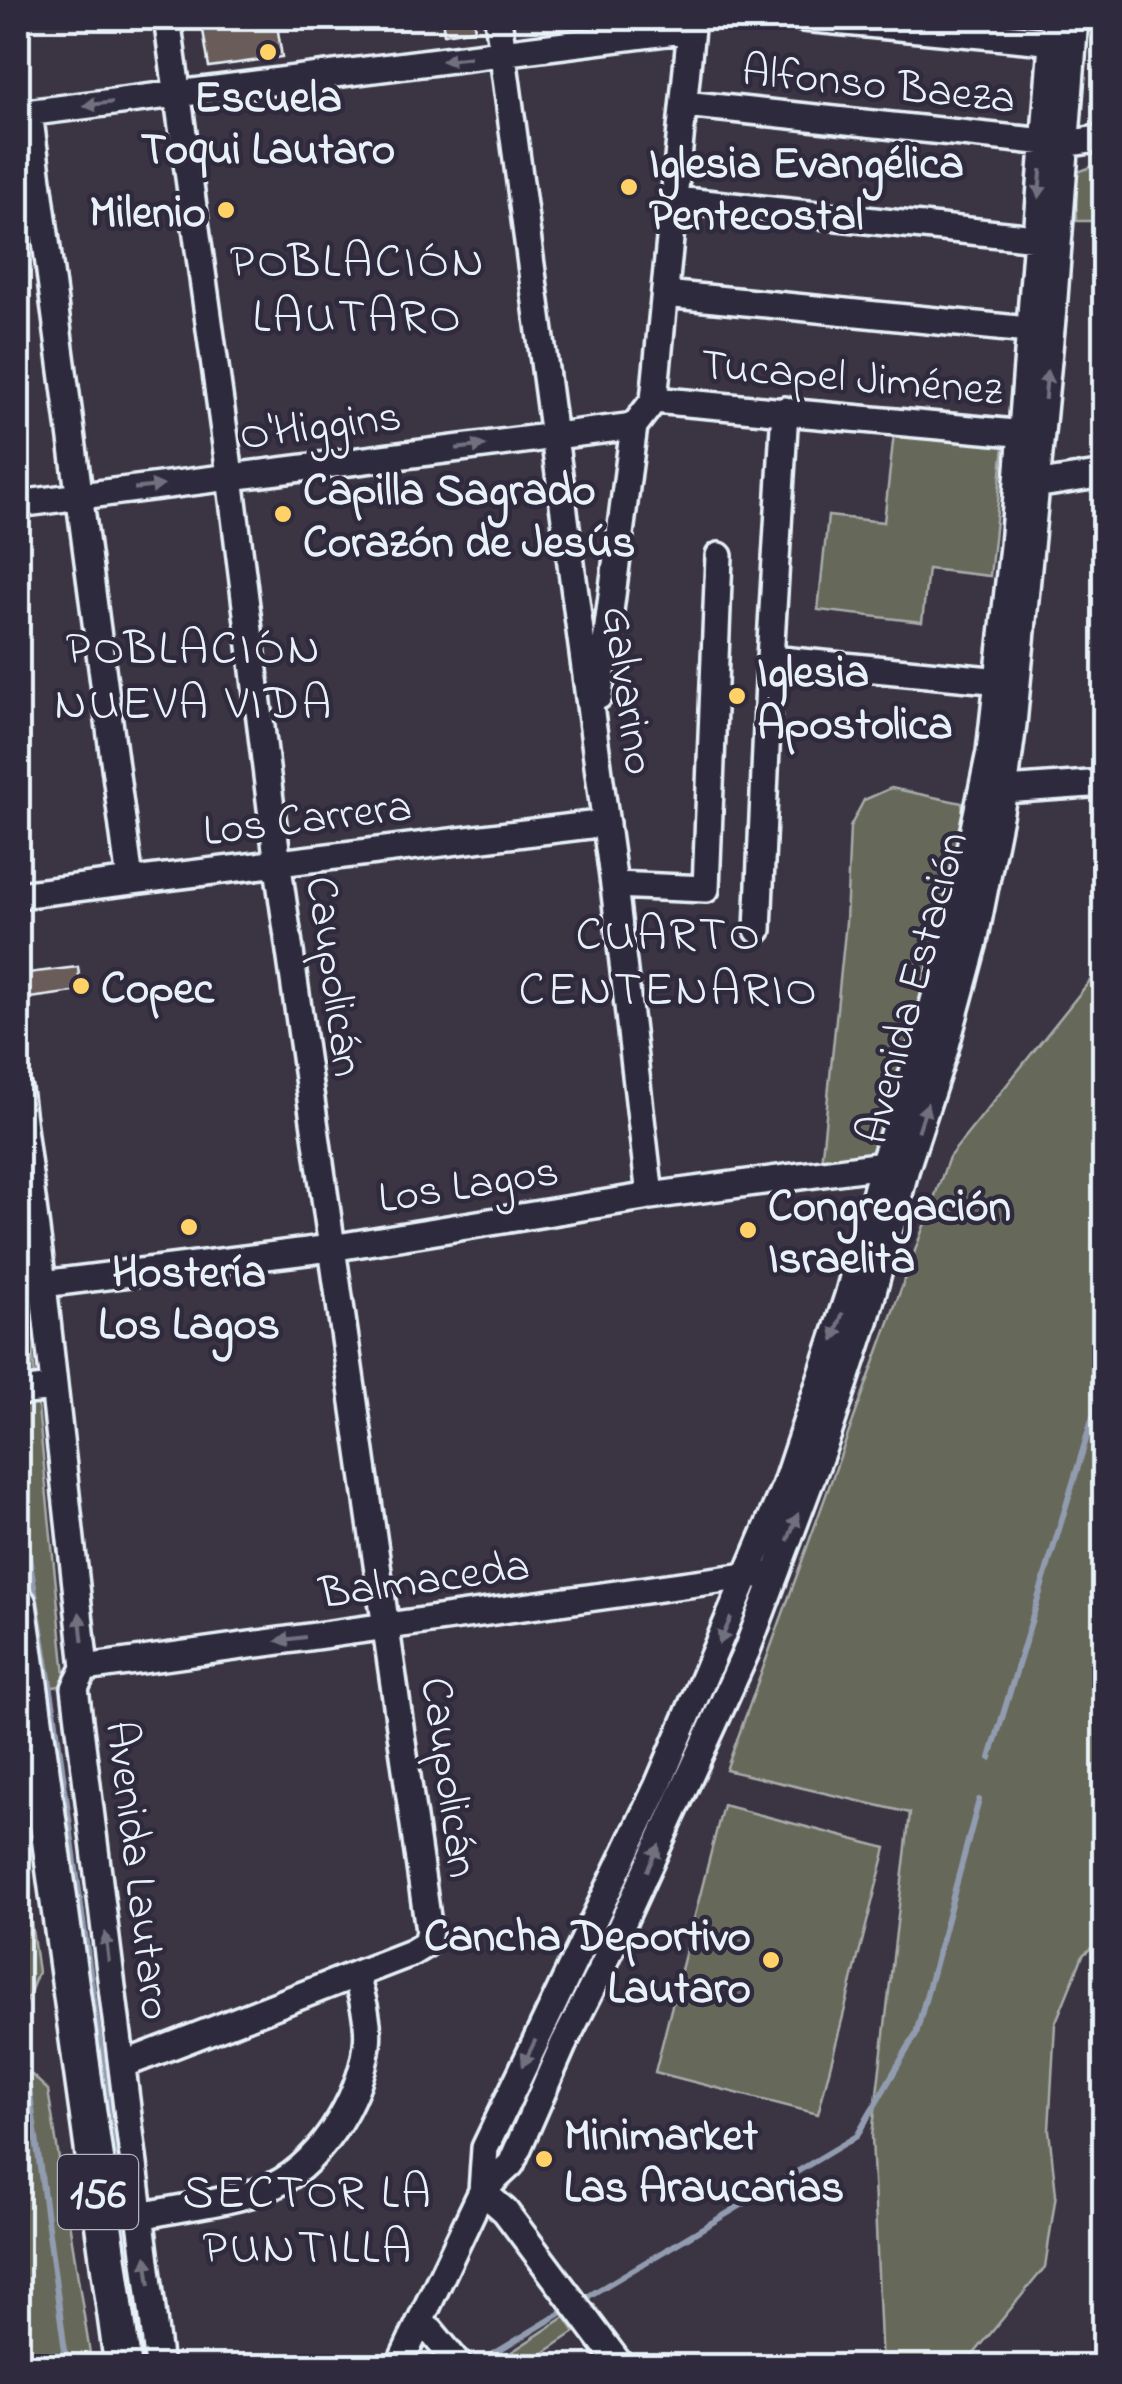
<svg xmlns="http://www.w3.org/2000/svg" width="1122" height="2384" font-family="'Indie Flower',sans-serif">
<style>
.green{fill:#66685a;stroke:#a7aca9;stroke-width:2.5}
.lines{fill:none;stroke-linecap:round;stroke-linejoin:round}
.stream{stroke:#929cb0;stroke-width:6}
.building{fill:#6b5c59;stroke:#e8f1f8;stroke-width:2.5}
.minor-casing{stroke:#e8f1f8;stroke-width:32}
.highway-casing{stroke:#e8f1f8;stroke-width:42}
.minor{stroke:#2f2a3d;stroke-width:25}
.highway{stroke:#2f2a3d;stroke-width:35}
.oneway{fill:#70707e}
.poi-dot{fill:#ffd166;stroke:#2f2a3d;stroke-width:4}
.labels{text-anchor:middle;stroke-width:9;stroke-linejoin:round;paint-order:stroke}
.shield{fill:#2f2a3d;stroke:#b0b5c0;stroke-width:2.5}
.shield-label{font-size:42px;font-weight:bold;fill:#e8f1f8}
.street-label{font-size:45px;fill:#e8f1f8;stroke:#2f2a3d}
.poi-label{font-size:45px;font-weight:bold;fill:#e8f1f8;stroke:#2f2a3d;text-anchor:start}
.neighbourhood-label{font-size:48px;letter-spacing:2.5px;fill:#e8f1f8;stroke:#2f2a3d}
</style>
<rect width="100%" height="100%" fill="#3b3443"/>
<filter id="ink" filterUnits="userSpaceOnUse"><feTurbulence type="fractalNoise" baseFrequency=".01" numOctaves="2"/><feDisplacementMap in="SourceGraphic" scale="20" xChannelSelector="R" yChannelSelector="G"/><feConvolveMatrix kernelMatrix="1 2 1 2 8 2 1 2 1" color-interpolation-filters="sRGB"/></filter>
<g filter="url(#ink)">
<path class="green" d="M1104,162V221H1077L1075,173Z
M894,433L1004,446L990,576L928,569L922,622L818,610L828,516L884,522Z
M891,788L962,803L965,826L933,980L876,1152L821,1164L846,922L850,827L864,800Z
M1104,967V1583L1091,1593L1104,1654V1937L1083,1955L1055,2024L1049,2130L1056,2194L1045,2267L964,2366H882L872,2136L910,1813L726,1770L949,1157L1097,972Z
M18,1209L66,1685L35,1690L18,1569Z
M723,1805L886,1848L818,2114L655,2072Z
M18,1829L38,1972L24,2008L18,2011Z
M18,2075H32L48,2090L92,2366H18Z
M565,2317L575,2332L524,2366H490Z"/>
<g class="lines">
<path class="stream" d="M18,1489L54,1709L144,2366
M990,1758L1104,1380
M28,2079L67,2366
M582,2300L857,2136L916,2034L979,1800
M474,2366L571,2307"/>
</g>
<path class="building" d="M201,18H276L282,57L209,67Z
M442,18H473L475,29L444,34Z
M78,967L81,991L30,998L27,973Z"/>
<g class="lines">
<g class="minor-casing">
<path id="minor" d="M498,18L614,885L650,1196
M803,18L1067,43
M684,104L1065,144L1104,138
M29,112L130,881
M18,114L691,29
M676,200L1036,238
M665,294L1028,330
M654,400L1038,435
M1022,487L1104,474
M18,504L634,426
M770,659L1012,682
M599,696L634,426L654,400L692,18
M990,791L1104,783
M614,885L706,889L719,556
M18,895L606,823
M758,930L770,659L785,410
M18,1089L43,1284L85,1668L75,1688L159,2366
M43,1284L331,1248L650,1196L883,1165L895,1167
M18,1392L54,1388
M85,1668L761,1574
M122,2065L411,1953L426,1944L429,1931L280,881L228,460L167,18
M482,2191L511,2164L563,2045L602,1968L715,1721L747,1650L828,1434L866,1318L906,1168L945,1049L974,942L1004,791L1013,724L1054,298L1075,18
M482,2191L505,2211L621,2366
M141,2216C181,2207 225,2203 263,2190C316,2172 361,2099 367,2045C370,2022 362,1997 356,1976
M420,2323L431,2331L460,2366
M399,2366L482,2191L485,2148L658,1785L785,1486L848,1296L883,1165L923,1042L952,934L990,752L1013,546L1054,18"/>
</g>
<g class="highway-casing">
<path id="highway" d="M18,1604L123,2366"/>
</g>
<use href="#minor" class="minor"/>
<use href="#highway" class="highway"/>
</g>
<defs><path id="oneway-solid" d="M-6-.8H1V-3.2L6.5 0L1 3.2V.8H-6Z" transform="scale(2.5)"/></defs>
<g class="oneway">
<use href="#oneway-solid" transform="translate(456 59) rotate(173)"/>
<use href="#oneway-solid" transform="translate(98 104) rotate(173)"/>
<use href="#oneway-solid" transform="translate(1040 184) rotate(95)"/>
<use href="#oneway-solid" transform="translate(1046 385) rotate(-85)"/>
<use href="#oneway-solid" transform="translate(471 447) rotate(-7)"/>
<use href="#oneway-solid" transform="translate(149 487) rotate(-7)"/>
<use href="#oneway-solid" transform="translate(923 1117) rotate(-72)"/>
<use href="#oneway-solid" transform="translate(838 1327) rotate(108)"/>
<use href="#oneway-solid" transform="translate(793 1527) rotate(-69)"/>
<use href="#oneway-solid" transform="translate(81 1627) rotate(-96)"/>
<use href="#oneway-solid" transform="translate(725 1631) rotate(114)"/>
<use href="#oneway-solid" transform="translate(291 1639) rotate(172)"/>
<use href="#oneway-solid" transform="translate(653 1858) rotate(-65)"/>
<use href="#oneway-solid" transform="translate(107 1947) rotate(-97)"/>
<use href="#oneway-solid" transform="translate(529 2053) rotate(116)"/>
<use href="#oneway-solid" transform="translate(148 2270) rotate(-97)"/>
</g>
</g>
<g class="poi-dot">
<circle cx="268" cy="52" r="10"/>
<circle cx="629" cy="187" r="10"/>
<circle cx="226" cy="210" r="10"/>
<circle cx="283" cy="514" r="10"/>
<circle cx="737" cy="696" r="10"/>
<circle cx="81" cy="986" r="10"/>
<circle cx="189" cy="1227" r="10"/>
<circle cx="748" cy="1230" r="10"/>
<circle cx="771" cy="1960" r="10"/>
<circle cx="544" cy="2159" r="10"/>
</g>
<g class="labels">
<rect class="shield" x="58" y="2155" width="80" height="74" rx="8"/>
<g class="shield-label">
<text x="98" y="2207">156</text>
</g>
<g class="street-label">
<text transform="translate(879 82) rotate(6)" y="16">Alfonso Baeza</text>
<text transform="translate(852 375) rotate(5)" y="16">Tucapel Jiménez</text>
<text transform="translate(320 423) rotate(-7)" y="16">O'Higgins</text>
<text transform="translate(631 690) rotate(82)" y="16">Galvarino</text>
<text transform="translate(307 816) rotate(-7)" y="16">Los Carrera</text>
<text transform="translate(337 976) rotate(82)" y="16">Caupolicán</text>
<text transform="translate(910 987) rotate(-75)" y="16">Avenida Estación</text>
<text transform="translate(468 1182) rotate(-9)" y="16">Los Lagos</text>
<text transform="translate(424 1577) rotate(-8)" y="16">Balmaceda</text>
<text transform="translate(452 1777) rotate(82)" y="16">Caupolicán</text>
<text transform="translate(141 1870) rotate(83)" y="16">Avenida Lautaro</text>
</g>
<g class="poi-label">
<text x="268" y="111" text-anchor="middle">Escuela<tspan x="268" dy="52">Toqui Lautaro</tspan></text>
<text x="649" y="177">Iglesia Evangélica<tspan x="649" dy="52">Pentecostal</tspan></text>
<text x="206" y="226" text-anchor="end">Milenio</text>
<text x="303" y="504">Capilla Sagrado<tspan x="303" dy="52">Corazón de Jesús</tspan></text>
<text x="757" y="686">Iglesia<tspan x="757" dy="52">Apostolica</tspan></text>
<text x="101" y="1002">Copec</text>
<text x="768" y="1220">Congregación<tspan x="768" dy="52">Israelita</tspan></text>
<text x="189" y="1286" text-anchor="middle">Hostería<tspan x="189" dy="52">Los Lagos</tspan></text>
<text x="751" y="1950" text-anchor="end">Cancha Deportivo<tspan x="751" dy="52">Lautaro</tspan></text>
<text x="564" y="2149">Minimarket<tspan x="564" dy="52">Las Araucarias</tspan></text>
</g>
<g class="neighbourhood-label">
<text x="358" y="276">POBLACIÓN<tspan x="358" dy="55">LAUTARO</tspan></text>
<text x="194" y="663">POBLACIÓN<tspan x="194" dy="55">NUEVA VIDA</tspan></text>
<text x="669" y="949">CUARTO<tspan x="669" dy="55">CENTENARIO</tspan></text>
<text x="308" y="2207">SECTOR LA<tspan x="308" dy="55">PUNTILLA</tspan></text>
</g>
</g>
<rect width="1122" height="2384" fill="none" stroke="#2f2a3d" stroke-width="60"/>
<rect x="30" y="30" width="1062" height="2324" fill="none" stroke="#e8f1f8" stroke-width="4" filter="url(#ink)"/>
</svg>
